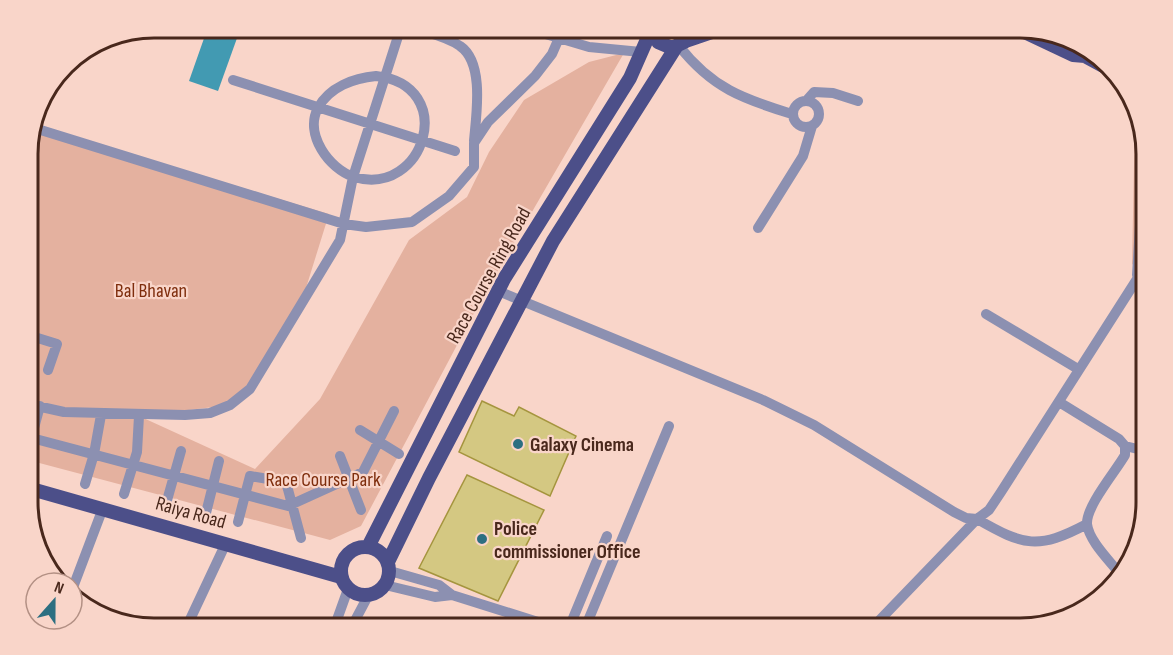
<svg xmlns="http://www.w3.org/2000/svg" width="1173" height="655" font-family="'Sofia Sans Condensed',sans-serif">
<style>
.green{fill:#e4b19f}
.water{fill:#429ab2}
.building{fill:#d4c882;stroke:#a5953e;stroke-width:1.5}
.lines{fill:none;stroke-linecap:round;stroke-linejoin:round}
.minor{stroke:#8c90b1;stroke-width:10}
.major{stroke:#4c4f89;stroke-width:14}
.poi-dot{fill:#2d6f81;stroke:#f9d5c9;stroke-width:2}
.labels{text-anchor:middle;stroke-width:4.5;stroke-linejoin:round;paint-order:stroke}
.street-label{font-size:20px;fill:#49281c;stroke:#f9d5c9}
.park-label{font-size:20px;fill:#7e2d0c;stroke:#f9d5c9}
.poi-label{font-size:20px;font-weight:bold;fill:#49281c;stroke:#f9d5c9;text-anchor:start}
.rim{fill:none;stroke:#49281c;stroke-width:3}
</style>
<rect width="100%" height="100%" fill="#f9d5c9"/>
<path class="green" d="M624,53L482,298L361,526L330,540L28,460V137L32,125L329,214L301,304L264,366L230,405L139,416L255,469L320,399L409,240L467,197L489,152L524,100L589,62Z
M1135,114L1146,145V242L1132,265Z"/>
<path class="water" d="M208,27H241L218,91L189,81Z"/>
<path class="building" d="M482,401L514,416L519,407L576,436L550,496L459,452Z
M467,475L544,510L498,601L419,568Z"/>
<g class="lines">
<path class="minor" d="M411,27C427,33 446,36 460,46C485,63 476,116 474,141
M522,27L589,47L641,52
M679,46C712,88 743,99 792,114
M376,76C459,85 425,198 354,177C329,169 304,134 318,108C329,87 354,78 376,76Z
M233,80L455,151
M793 114a13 13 0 1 1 26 0a13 13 0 1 1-26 0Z
M806,101L814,92L833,93L858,101
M31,127L344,224L366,227L412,222L449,196L474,167V143L488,122L535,76L552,54L559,38
M758,228L803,156L812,126
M1137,275L1145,143
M498,291L763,400L814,425L954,512L966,518L977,519L989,510L1001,492L1146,265
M986,314L1078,369
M28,335L57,344L48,370
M1059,402L1119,439L1125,446L1146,451
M28,404L64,412L185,415L210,413L230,405L250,389L340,240L353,177L401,27
M360,430L399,454
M28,437L288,506L363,472L394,411
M28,450L40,406
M340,456L361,510
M85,484L94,454L101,415
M124,494L137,452L139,416
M166,504L181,451
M206,513L219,461
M238,522L250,476L286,482L301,538
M390,571L439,585L452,595L557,628
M1120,574C1110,561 1089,541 1087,524C1086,506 1116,471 1125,455V446
M385,585L435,597L452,595
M72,590L103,508
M186,628L226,543
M334,628L348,589
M351,628L368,596
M569,628L607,536
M585,628L669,426
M872,628L977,519C1024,546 1038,550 1087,524"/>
<path class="major" d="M652,27L658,42L672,48L686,41L691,27
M1014,27L1073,55L1085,56L1109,69
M1063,39L1077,46L1085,56
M686,41L727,27
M28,488L341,577
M341 571a24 24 0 1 1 48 0a24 24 0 1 1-48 0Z
M368,547L504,279L630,78L652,28
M388,562L429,478L553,241L676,47"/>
</g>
<g class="poi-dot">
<circle cx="518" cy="444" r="6"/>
<circle cx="482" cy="539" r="6"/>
</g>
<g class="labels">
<g class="street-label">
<text transform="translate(488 275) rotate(-61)" y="7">Race Course Ring Road</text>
<text transform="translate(191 512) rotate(16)" y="7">Raiya Road</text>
</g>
<g class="park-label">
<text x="151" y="297">Bal Bhavan</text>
<text x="323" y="486">Race Course Park</text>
</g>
<g class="poi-label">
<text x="530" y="451">Galaxy Cinema</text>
<text x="494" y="535">Police<tspan x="494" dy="23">commissioner Office</tspan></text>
</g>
</g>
<path d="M0 0H1173V655H0ZM154 38H1020A116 116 0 0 1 1136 154V502A116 116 0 0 1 1020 618H154A116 116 0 0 1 38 502V154A116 116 0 0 1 154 38Z" fill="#f9d5c9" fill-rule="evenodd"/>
<path class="rim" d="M154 38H1020A116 116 0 0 1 1136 154V502A116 116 0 0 1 1020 618H154A116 116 0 0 1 38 502V154A116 116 0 0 1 154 38Z"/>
<g transform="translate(54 601) rotate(21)"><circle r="28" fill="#f9d5c9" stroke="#b39084" stroke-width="1.5"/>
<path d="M0-4.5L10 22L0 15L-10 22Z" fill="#2d6f81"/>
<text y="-9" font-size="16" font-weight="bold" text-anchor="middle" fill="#49281c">N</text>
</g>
</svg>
